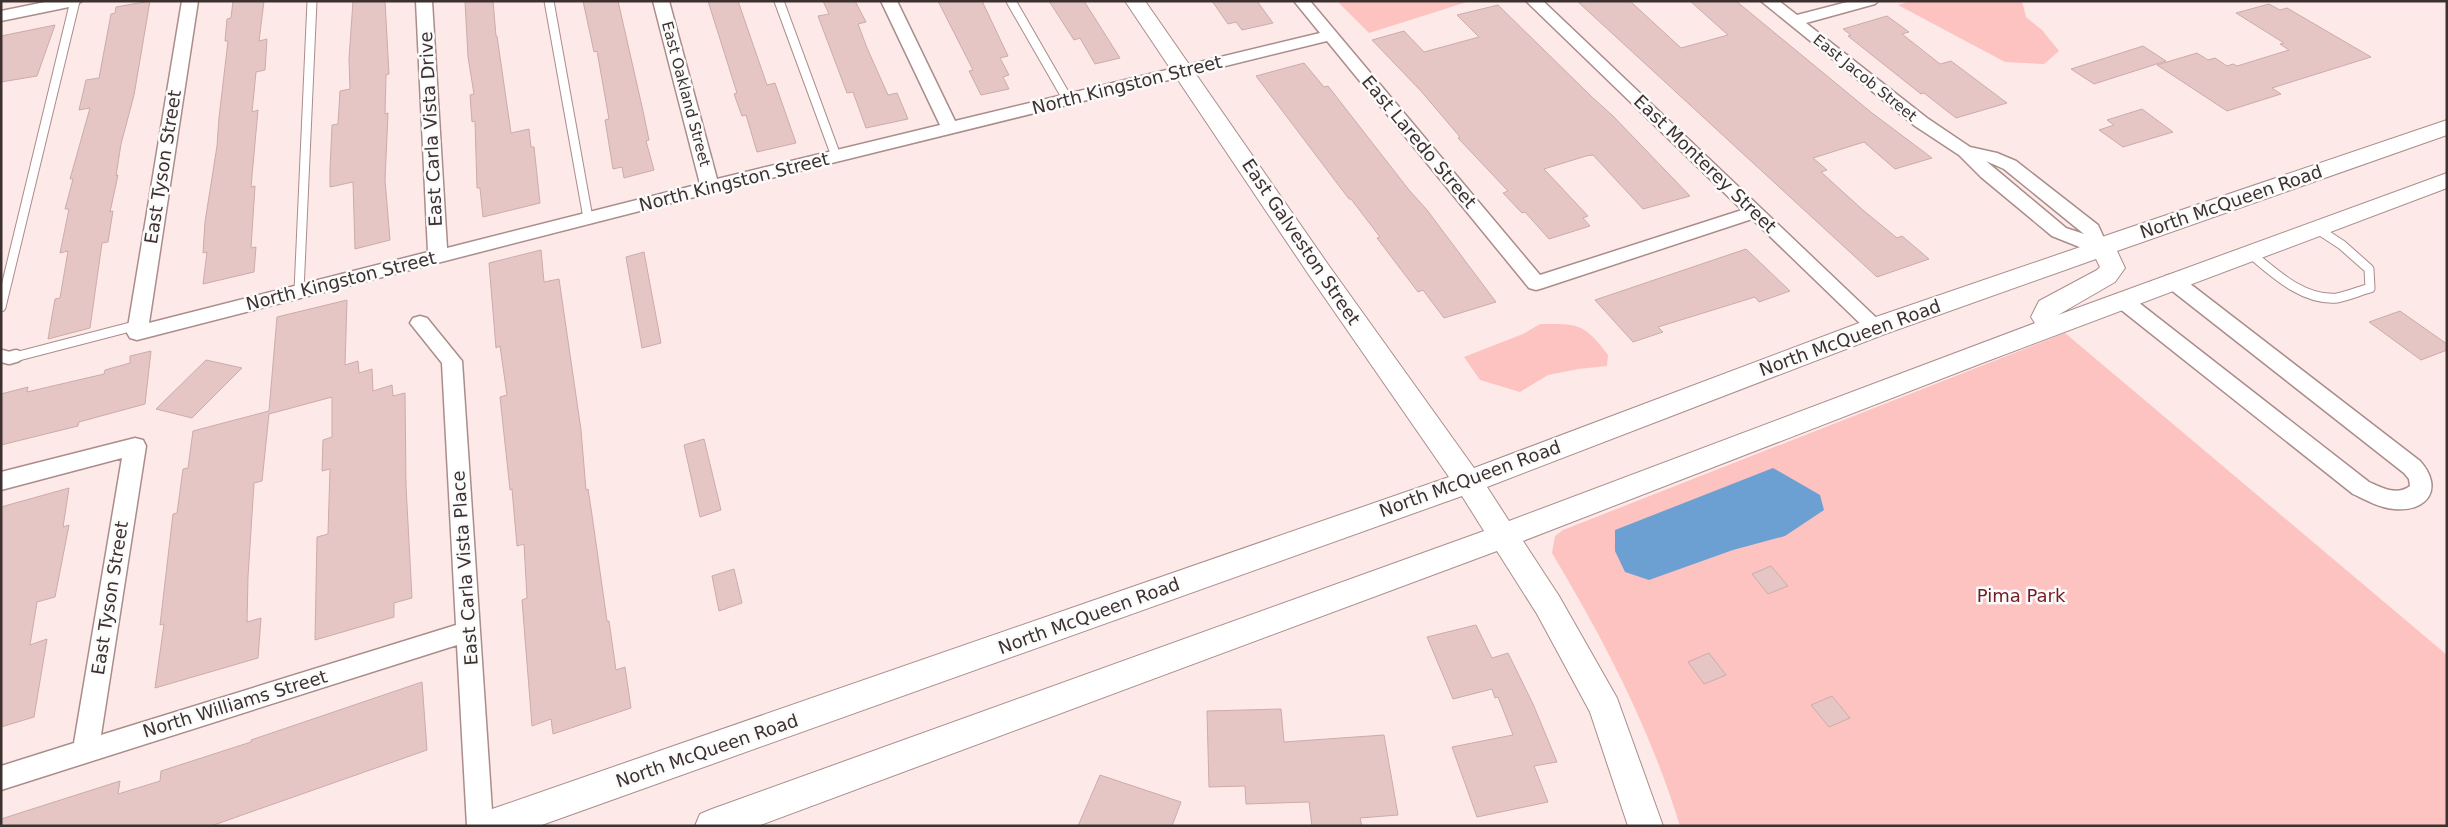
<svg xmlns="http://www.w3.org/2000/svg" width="2448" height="827" font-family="'DejaVu Sans',sans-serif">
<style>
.green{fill:#fcc3c0}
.water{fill:#6ca0d3}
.building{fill:#e6c6c5;stroke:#cbacaa}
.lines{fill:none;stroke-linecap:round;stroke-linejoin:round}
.lane-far1-casing{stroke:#aa8d8b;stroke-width:11}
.lane-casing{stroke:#aa8d8b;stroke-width:15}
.street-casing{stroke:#aa8d8b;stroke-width:3}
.secondary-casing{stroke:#aa8d8b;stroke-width:2}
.lane-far1{stroke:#fff;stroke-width:9}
.lane{stroke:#fff;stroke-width:12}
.street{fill:#fff;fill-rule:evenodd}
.secondary{fill:#fff;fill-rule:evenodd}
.labels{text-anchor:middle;stroke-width:5;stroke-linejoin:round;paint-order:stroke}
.far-street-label{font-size:15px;fill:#3d3130;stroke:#fbfbfb}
.street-label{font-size:18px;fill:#3d3130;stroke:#fbfbfb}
.park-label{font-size:18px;fill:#751b22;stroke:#fbfbfb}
</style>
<rect width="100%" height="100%" fill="#fde9e8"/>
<path class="green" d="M1337,1H1470L1369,33Z
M1911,1H2022L2026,17L2042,30L2059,51L2044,64L2005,62L1898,5Z
M1540,324C1579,324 1584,323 1608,355L1607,366L1578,369L1548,375L1520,392L1480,380L1464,357L1523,334Z
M2065,333L2447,655V826H1680C1650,728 1604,640 1552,553L1555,536L1563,530Z"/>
<path class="water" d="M1773,468L1820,495L1824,510L1785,536L1733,550L1649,580L1625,572L1615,551V530Z"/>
<path class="building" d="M150,1L134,95L121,144L116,176L118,175L110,212L113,211L108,242L102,243L90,328L48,339L55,299L60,298L68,251L60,253L69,209H65L73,179H70L90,108L79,110L86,80L99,78L111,14L115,13L116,7Z
M233,1H264L259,41L267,39L265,70L256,72L252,112L258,110L251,187L255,186L251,248L256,247L254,272L203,284L207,252L203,253L205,222L217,146L219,118L228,41H225L227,19L231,18Z
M353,1H385L389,74L386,75L385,114L388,113L385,180L390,240L355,249L353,182L330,187V170L332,125L338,124L340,91L350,89L349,59Z
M465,1H493L496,36H497L511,133L529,129L531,147H534L540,203L483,217L480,188H477L475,121L472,122L470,95L474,94L468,57Z
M583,1H618L643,111L649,140L646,141L654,170L624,178L622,167L613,169L605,120L609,119L597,51L594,52Z
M708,1H738L767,85L775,83L796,143L757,152L746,115L742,116L734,94L737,93Z
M823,1H855L866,22L858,24L867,48L888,95L897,93L908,119L866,128L853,92L847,93L818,16L829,14Z
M938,1H982L1008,56L1000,58L1009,75L1003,77L1009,89L981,95L969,71L973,70Z
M1049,1H1084L1120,58L1095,64L1080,38L1074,40Z
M1212,1H1257L1273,23L1242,30L1236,22L1228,24Z
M1577,1H1630L1681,48L1728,35L1690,1H1736L1872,113L1932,158L1895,169L1864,142L1813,158L1827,170L1821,172L1864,211L1897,238L1902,236L1929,259L1877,277Z
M2269,4L2280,10L2287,8L2371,57L2272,88L2281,94L2227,111L2157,65L2197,53L2208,60L2215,58L2227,66L2233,64L2237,66L2289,50L2280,44L2284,43L2236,13Z
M1498,5L1593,98L1613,116L1690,196L1643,209L1593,155L1586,156L1544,169L1588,216L1583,218L1590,226L1549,239L1525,212L1522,213L1503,193L1508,191L1458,138L1460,137L1420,90L1372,40L1404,31L1424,52L1479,37L1457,15Z
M1887,16L1909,32L1902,34L1940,64L1951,61L2007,103L1956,118L1924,93L1921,94L1848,36L1851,35L1843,29Z
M55,25L37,76L1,82V36Z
M2143,46L2166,61L2094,84L2071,69Z
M1304,63L1324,87L1328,86L1409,190L1427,210L1496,302L1444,318L1423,290L1418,292L1377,238L1380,237L1351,199H1349L1256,76Z
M2142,109L2173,132L2123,147L2099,130L2114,125L2107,120Z
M1746,249L1790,291L1759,302L1755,297L1658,327L1663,332L1633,342L1595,300Z
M541,250L544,282L559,279L581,430L586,490L588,489L592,515L607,621H609L616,670L625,667L631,708L553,734L551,719L532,726L522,600L527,598L524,544L517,546L512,489L510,490L500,397L507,395L500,346L496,348L489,263Z
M644,252L661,343L642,348L626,257Z
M347,300L345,365L358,361L359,373L372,369L373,391L392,385L393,396L405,393L406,486L412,598L394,603V617L315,640L317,537L328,534L330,469L322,471L323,440L332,437V397L269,414L262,481L254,483L248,577L247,622L261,618L258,658L155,688L164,624L160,625L173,514L177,513L183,469L188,468L193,431L269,411L277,317Z
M2400,311L2447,344V350L2421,360L2369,322Z
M151,351L145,404L79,422L78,426L1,445V394L28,387L27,392L104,374L105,370L130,363V356Z
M206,360L242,368L192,418L156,409Z
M704,439L721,510L700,517L684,445Z
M69,488L63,527L69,525L55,597L37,602L30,645L47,639L34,717L1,727V507Z
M1771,566L1788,586L1768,594L1752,574Z
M734,569L742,603L719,611L712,576Z
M1476,625L1492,658L1508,653L1533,704L1557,762L1534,766L1548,802L1477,817L1452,747L1513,735L1498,697L1495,698L1492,689L1453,699L1427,637Z
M1709,653L1726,675L1704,684L1688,662Z
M422,682L427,750L211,826H1V819L120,781L118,794L160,781L161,771L251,742V740Z
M1832,696L1850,718L1829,727L1811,705Z
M1281,709L1284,742L1384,735L1398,815L1360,818L1362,826H1312L1309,802L1246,804L1245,786L1209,787L1207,711Z
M1100,775L1181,802L1172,826H1078Z"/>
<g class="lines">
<g class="lane-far1-casing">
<path id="lane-far1" d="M549,1L588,218
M779,1L836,156
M1011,1L1068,100
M2250,253C2274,273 2303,301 2337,298C2348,296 2359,291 2370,288L2369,269L2342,245L2316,228
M299,291L312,1
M1,307L75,1
M1,356L7,358
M11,358L138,325"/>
</g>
<g class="lane-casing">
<path id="lane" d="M2,356L9,358L16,356"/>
</g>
<g class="street-casing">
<path id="street" d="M50,1H82L74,6L1,21V11Z
M182,1H198L149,323L428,252L416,1H432L447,248L700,184L653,1H669L717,179L940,125L881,1H897L955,121L1320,33L1294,1H1310L1540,275L1742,210L1526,1H1543L1886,327L1883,332L1876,334L1869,332L1752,219L1543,288L1536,290L1529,288L1327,41L710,193L137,340L130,338L127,333Z
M1761,1H1779L1797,15L1851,1H1878L1875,4L1806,23L1927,118L1970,147L1997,153L2016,161L2098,225L2108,247L2106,252L2099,253L2092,252L2052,236L1981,177L1959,155L1915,126ZM1986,161L2004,169L2084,234L2066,228Z
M2173,274L2180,276L2420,461C2444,488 2428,512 2394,509C2380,508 2366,500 2353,494L2115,305L2112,300L2115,295L2122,293L2129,295L2369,482C2382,488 2397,496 2410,486L2409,479L2404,473L2166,286L2163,281L2166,276Z
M420,316L427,318L462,361L493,826H467L457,645L1,790V766L74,743L122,458L1,490V472L135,438L143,440L146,446L101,735L456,625L442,363L410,323L413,318Z"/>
</g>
<g class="secondary-casing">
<path id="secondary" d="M1125,1H1145L1327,263L1474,468L1867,320L2089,244L2090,241L2447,120V135L2117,251L2125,268L2115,282L2058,315L2447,173V188L1977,365L1523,541L1559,596L1617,698L1663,826H1628L1590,712L1537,614L1497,551L758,826H695L700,814L712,809L1484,531L1462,496L539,826H475L480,814L492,809L1449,477L1309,275ZM2096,259L2100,267L2097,270L2039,301L2031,317L2035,323L1509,521L1487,487L1885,334Z"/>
</g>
<use href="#lane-far1" class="lane-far1"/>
<use href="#lane" class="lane"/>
<use href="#street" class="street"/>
<use href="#secondary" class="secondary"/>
</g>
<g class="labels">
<g class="far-street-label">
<text transform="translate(1865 78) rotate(39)" y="5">East Jacob Street</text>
<text transform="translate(686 94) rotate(75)" y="5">East Oakland Street</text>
</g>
<g class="street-label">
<text transform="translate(1127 85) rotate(-14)" y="6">North Kingston Street</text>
<text transform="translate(431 129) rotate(-93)" y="6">East Carla Vista Drive</text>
<text transform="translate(1419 142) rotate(50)" y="6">East Laredo Street</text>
<text transform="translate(1705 164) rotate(44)" y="6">East Monterey Street</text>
<text transform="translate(163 167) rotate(-81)" y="6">East Tyson Street</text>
<text transform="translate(734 182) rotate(-14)" y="6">North Kingston Street</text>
<text transform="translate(2231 202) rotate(-19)" y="6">North McQueen Road</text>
<text transform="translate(1301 242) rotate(56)" y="6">East Galveston Street</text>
<text transform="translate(341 281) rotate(-14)" y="6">North Kingston Street</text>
<text transform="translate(1850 338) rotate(-20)" y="6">North McQueen Road</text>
<text transform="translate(1470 479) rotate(-20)" y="6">North McQueen Road</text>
<text transform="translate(465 568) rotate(-94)" y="6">East Carla Vista Place</text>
<text transform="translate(110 598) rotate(-81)" y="6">East Tyson Street</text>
<text transform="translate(1089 616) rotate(-20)" y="6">North McQueen Road</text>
<text transform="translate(235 704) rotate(-17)" y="6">North Williams Street</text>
<text transform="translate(707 751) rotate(-19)" y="6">North McQueen Road</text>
</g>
<g class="park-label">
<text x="2021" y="602">Pima Park</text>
</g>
</g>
<rect width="2448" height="827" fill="none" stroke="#3d3130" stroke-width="5"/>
</svg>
